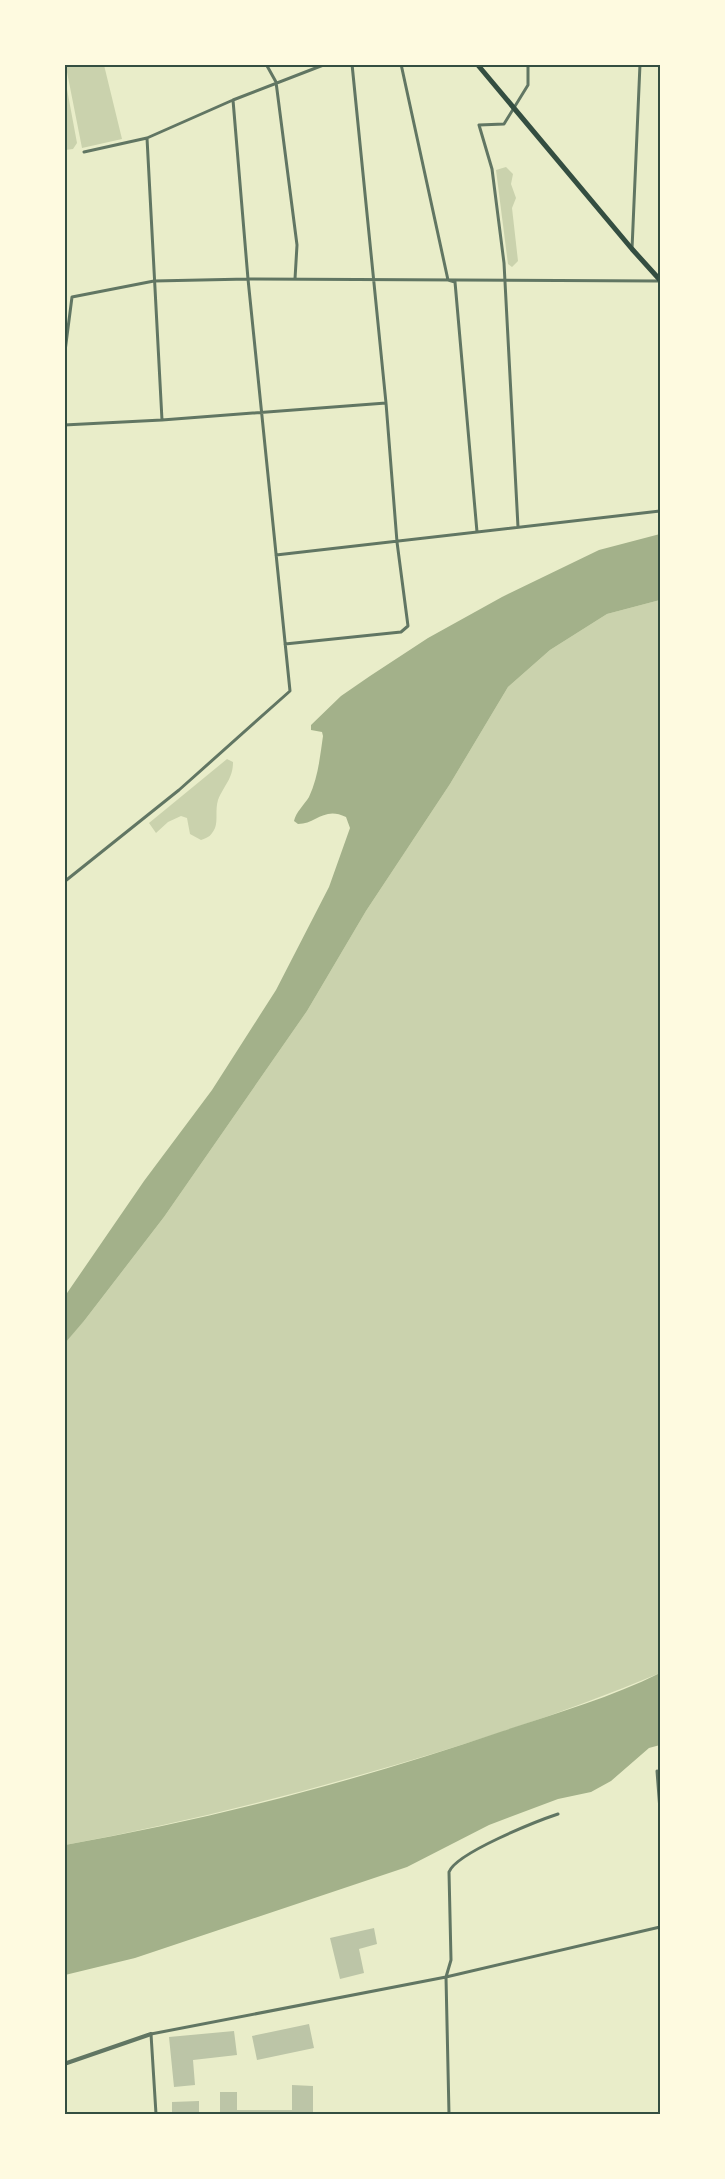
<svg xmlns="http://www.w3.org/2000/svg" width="725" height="2179" font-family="'Fira Sans',sans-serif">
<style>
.green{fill:#cad2ad}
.water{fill:#a3b18a}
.building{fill:#bcc5a7}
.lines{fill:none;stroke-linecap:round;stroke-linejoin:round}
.minor{stroke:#617663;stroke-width:3}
.tertiary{stroke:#617663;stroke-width:4}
.primary{stroke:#344e41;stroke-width:5}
.neatline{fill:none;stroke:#344e41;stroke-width:2}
</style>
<rect width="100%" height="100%" fill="#e9edc9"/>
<path class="green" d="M73,65H104L122,139L82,148L66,67Z
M64,73L77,143L73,149L65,150Z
M506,167L513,174L511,184L516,198L512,208L518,261L512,267L508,264L496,170Z
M660,600V1673C563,1714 462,1746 360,1775C262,1803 164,1827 65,1845L64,1343L84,1321L164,1217L307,1011L366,911L450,784L508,687L550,650L607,614Z
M227,759L233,762C233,779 224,785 218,800C215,810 218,820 215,828C211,836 209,837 201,840L190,834L187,818L181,816L168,822L156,833L149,823Z"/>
<path class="water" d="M660,534V600L607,614L550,650L508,687L450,784L366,911L307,1011L164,1217L84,1321L65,1343V1296L144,1181L212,1090L276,990L329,887L350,828L346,817C324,806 316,824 298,824L294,821C296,812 304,805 309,797C318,778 320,757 323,736L322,732L311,730V725L341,696L370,676L428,638L502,597L599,550Z
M660,1673V1745L649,1748L611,1781L591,1792L558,1799L489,1825L407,1867L135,1958L65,1975V1845C213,1819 360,1780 503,1731C556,1713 610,1698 660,1673Z"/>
<path class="building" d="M374,1928L377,1944L359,1949L364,1973L340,1979L330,1938Z
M309,2024L314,2048L257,2060L252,2036Z
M234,2031L237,2055L193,2060L195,2085L174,2087L169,2037Z
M292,2085L313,2086V2114H220V2092H237V2110H292Z
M199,2101V2114H172V2102Z"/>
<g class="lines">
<path class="minor" d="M266,64L276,82L297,245L295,279
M401,64L448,280L455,282L477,532
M147,138L162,420
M84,152L147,138L233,100L326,64
M632,249L640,64
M64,359L72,297L154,281L248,279L659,281
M64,425L162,420L386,403
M518,527L504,263L492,169L479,125L504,124L528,85V64
M276,555L660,511
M285,644L401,632L408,626L397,542L386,403L352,64
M64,882L179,790L290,691L248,279L233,100
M657,1771L660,1810
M156,2114L151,2034L446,1977L660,1927
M449,2114L446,1977L451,1960L449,1872C456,1853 537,1821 558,1814"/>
<path class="tertiary" d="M64,2064L151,2034"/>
<path class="primary" d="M477,64L632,249L660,280"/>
</g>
<rect width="725" height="2179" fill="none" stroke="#fefae0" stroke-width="132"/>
<rect x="66" y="66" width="593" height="2047" class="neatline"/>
</svg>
